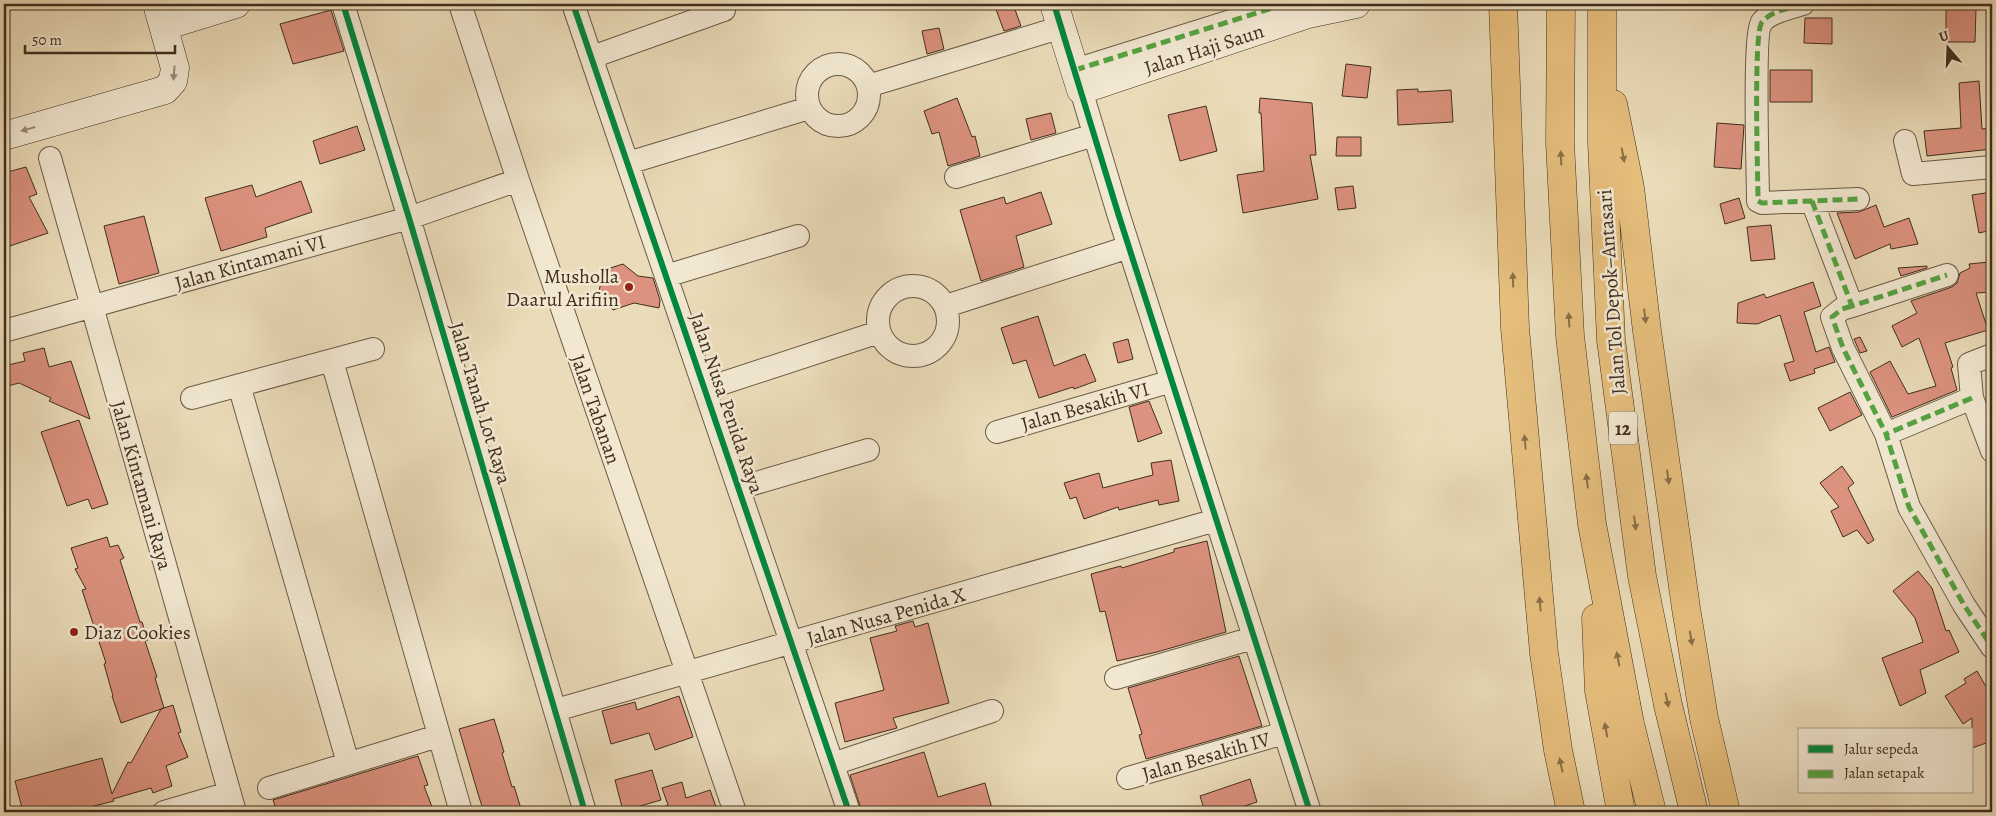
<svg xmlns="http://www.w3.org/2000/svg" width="1996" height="816" font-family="Alegreya,serif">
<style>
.building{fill:#dc927e;stroke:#402e1f}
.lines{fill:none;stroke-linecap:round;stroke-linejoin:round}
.street-casing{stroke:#6b5a46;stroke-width:24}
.secondary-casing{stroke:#402e1f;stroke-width:29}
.highway-casing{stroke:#402e1f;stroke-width:29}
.street{stroke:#f2e8d2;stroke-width:22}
.secondary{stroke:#f2e8d2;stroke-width:28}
.highway{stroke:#e6be7c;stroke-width:28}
.quiet{stroke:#54a441;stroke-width:5;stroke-dasharray:10 5;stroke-linecap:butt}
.cycleway-casing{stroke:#f2e8d2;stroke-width:9}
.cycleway{stroke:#00873e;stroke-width:6}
.oneway{fill:#998b78}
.oneway2{fill:#8b6f49}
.poi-dot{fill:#8f2418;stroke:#f2e8d2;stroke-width:2}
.labels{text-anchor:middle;stroke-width:5;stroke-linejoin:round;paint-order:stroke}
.shield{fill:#f2e8d2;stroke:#756655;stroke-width:1}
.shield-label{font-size:19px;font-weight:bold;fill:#402e1f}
.street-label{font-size:20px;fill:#402e1f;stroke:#f2e8d2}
.poi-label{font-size:20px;fill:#402e1f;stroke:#f2e8d2;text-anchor:end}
</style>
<rect width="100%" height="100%" fill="#ebdcb9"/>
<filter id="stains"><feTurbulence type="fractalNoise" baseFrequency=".004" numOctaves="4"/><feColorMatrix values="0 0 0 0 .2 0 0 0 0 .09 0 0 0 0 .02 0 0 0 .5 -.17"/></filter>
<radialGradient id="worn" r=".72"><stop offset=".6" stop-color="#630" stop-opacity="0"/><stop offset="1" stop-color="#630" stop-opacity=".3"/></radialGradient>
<path class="building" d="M994,4H1013L1021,26L1004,31Z
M1946,8H1976L1975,42H1946Z
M331,10L344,51L293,64L280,24Z
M1805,18H1832V44L1804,43Z
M939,28L944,49L927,54L922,31Z
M1346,64L1371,67L1367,98L1342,96Z
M1770,70H1812V102H1770Z
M1979,81L1982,129L1992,128V149L1927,156L1924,131L1961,128L1959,83Z
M1418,89V92L1451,90L1453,122L1398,125L1397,90Z
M957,98L972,137L975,136L980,156L948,166L939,132L932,134L924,111Z
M1260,98L1312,103L1316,155H1310L1318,199L1243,213L1237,175L1264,171L1261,113H1259Z
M1206,106L1217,151L1180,161L1168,115Z
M1051,113L1056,133L1031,140L1026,119Z
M1717,123L1744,125L1741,169L1714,167Z
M357,126L365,150L320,164L313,141Z
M1337,137H1361V156H1336Z
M26,167L37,194L29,197L48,233L4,248V173Z
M301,181L312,212L265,228L267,237L221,251L205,198L252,185L256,197Z
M1353,186L1356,208L1338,210L1335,188Z
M1041,192L1052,224L1016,236L1024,267L981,281L960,210L1004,197L1006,204Z
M1992,192V230L1979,233L1972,195Z
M1739,198L1745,218L1725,224L1720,204Z
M1876,205L1884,227L1909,218L1918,244L1891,249L1890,244L1855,259L1837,213L1859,212Z
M144,216L159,273L119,284L104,226Z
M1771,225L1775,259L1751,261L1747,227Z
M1989,262L1991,292L1976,293L1988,330L1945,343L1953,367L1951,368L1957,390L1892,417L1870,372L1890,361L1908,394L1936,386L1919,338L1902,347L1892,326L1917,313L1911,301L1952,287L1957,283L1960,273L1970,268L1969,264Z
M623,264L638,276L653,278L660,300L659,308L634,303L613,310L598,295L604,270Z
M1927,266V268L1901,276L1898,268Z
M1813,282L1821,306L1804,312L1816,352L1829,347L1835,362L1814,369L1815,373L1790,381L1784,364L1794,361L1780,315L1757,324L1737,323L1738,303L1764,294L1766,298Z
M1038,316L1054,366L1085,354L1096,381L1074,389L1073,387L1039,398L1026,360L1013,364L1001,328Z
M1860,337L1867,351L1860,353L1854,339Z
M1128,339L1133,359L1118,363L1113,343Z
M44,348L49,367L71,361L90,419L49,401L51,398L19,383L4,387V366L25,361L23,353Z
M1850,392L1862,415L1830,431L1818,408Z
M1149,401L1162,433L1138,442L1129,407Z
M79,420L108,504L92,509L88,499L67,506L41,432Z
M1171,460L1179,501L1159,505L1158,500L1119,510L1118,507L1084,519L1076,497L1070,499L1064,483L1099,473L1103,488L1153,475L1151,463Z
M1842,466L1854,483L1848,488L1874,540L1868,544L1857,530L1843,537L1831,511L1839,507L1820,483Z
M107,537L110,547L118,545L124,558L120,560L140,622H142L148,640L145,641L157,677L155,678L164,708L121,723L112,696H113L104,664L106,663L82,590L86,589L75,569L78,568L71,548Z
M1207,541L1226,632L1157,652L1117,661L1105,611L1100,612L1091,574L1121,566L1122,568L1174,552V549Z
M1918,571L1932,588L1946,631L1949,630L1959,652L1920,670L1926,693L1900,706L1882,658L1923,642L1915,618L1893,591Z
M913,621L915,627L928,623L949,703L893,718L897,728L845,742L835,703L884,690L870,638L897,631L895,626Z
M1239,656L1262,726L1146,759L1139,735L1142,734L1128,688Z
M1977,671L1992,697V741L1972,748V718L1963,724L1945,696L1966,683L1964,679Z
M679,696L693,737L655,750L649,733L611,744L602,711L635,702L637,710Z
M173,705L181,732L178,733L188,757L166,766L172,786L153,793L151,788L113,799L114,801L70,812H23L15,781L102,758L112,794L128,762L131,763L161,709Z
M494,719L504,752L502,753L512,787L514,786L522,812H484L479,797L459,729Z
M924,752L938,797L985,783L993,812H862L850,775Z
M418,756L428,785L424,786L434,812H277L273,800Z
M652,770L661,800L623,811L615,780Z
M1250,779L1257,802L1227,812H1205L1200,796Z
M682,782L686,798L710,790L718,812H654V811L668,805L662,788Z"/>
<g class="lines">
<g class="street-casing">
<path id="street" d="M343,4L409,218L585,812
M460,4L518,180L735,812
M573,4L849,812
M1803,4C1790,8 1771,11 1762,22C1753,33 1758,176 1758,201L1762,203L1858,199
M592,57L724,10
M807 95a31 31 0 1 1 62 0a31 31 0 1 1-62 0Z
M1075,70L1285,4
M868,86L1062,27
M1081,90L1118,213L1310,812
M1905,141L1913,174L1992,167
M50,158L235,812
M628,163L809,108
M956,177L1094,135
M1812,201L1852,306L1947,275
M666,276L798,236
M878 321a35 35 0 1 1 70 0a35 35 0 1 1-70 0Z
M946,306L1129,247
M1852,306L1842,309L1832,317L1843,348L1886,434
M4,331L409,218L518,180
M1992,355L1969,364L1972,398L1992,451
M332,361L461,812
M239,385L348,763
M705,389L879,332
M192,398L373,349
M1972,398L1886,434L1909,507L1964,605L1992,647
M997,432L1172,381
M739,488L868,450
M1116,678L1253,638
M556,710L1216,520
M833,764L992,711
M1128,778L1284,733
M269,788L438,736
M164,812L229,793"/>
</g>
<g class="secondary-casing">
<path id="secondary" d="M1054,4L1081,90L1308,14L1356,4
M165,26L236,4
M4,136L165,90L173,81L175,68L157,4"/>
</g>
<g class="highway-casing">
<path id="highway" d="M1503,4L1515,328L1544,653L1558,750L1571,812
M1561,4L1560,143L1570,336L1592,524L1630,724L1652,812
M1602,4V143L1611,340L1642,576L1668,705L1694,812
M1613,104L1630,188L1647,331L1686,608L1704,718L1726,812
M1596,618L1599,691L1621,812"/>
</g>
<use href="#street" class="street"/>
<use href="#secondary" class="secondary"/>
<use href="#highway" class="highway"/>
<path class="quiet" d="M1803,4C1790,8 1771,11 1762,22C1753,33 1758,176 1758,201L1762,203L1858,199
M1075,70L1285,4
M1812,201L1852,306L1947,275
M1852,306L1842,309L1832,317L1843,348L1886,434
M1972,398L1886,434L1909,507L1964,605L1992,647"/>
<g class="cycleway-casing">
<path id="cycleway" d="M343,4L409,218L585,812
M573,4L849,812
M1054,4L1118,213L1310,812"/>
</g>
<use href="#cycleway" class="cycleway"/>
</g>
<defs><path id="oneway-solid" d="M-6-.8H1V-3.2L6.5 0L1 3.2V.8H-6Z" transform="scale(1.25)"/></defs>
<g class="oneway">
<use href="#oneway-solid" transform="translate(174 73) rotate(95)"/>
<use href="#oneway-solid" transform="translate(28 129) rotate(164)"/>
</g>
<g class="oneway2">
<use href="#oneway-solid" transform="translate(1623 155) rotate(79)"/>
<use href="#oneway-solid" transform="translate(1561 158) rotate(-93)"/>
<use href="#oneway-solid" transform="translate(1513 280) rotate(-92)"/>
<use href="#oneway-solid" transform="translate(1645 316) rotate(83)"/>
<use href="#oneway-solid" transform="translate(1569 320) rotate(-93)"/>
<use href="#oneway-solid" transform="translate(1525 442) rotate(-95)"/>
<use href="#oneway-solid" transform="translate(1668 477) rotate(82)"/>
<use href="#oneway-solid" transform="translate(1587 481) rotate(-97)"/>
<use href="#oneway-solid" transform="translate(1635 523) rotate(82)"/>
<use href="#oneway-solid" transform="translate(1540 604) rotate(-95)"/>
<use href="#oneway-solid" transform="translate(1691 638) rotate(80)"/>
<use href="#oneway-solid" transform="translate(1618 659) rotate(-101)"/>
<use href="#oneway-solid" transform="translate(1667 700) rotate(78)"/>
<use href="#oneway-solid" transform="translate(1606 730) rotate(-100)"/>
<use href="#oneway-solid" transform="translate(1561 765) rotate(-102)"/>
</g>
<g class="poi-dot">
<circle cx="629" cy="287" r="5"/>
<circle cx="74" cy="632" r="5"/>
</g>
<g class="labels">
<rect class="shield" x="1609" y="411.5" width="28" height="33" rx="4"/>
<g class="shield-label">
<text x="1623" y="435">12</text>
</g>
<g class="street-label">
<text transform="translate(1204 49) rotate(-18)" y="7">Jalan Haji Saun</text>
<text transform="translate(250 262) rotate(-16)" y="7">Jalan Kintamani VI</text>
<text transform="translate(1611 292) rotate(-94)" y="7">Jalan Tol Depok–Antasari</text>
<text transform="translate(481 403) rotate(73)" y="7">Jalan Tanah Lot Raya</text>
<text transform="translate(727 403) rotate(71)" y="7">Jalan Nusa Penida Raya</text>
<text transform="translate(1085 406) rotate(-16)" y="7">Jalan Besakih VI</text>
<text transform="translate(596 409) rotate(71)" y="7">Jalan Tabanan</text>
<text transform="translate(142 485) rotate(74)" y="7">Jalan Kintamani Raya</text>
<text transform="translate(886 616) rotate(-16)" y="7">Jalan Nusa Penida X</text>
<text transform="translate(1206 756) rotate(-16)" y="7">Jalan Besakih IV</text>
</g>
<g class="poi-label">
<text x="619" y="283">Musholla<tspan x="619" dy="23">Daarul Arifiin</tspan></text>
<text x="84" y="639" text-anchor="start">Diaz Cookies</text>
</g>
</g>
<rect width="1996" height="816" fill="none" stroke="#ebdcb9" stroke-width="20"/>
<rect x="5" y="5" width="1986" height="806" fill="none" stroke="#402e1f" stroke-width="2.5"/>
<rect x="10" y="10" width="1976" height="796" fill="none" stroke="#402e1f"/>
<rect x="1798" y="728" width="175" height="65" fill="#f2e8d2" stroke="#ab9e8a"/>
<rect x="1808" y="745" width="25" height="8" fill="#00873e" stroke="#ab9e8a"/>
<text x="1844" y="754" font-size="15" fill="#402e1f">Jalur sepeda</text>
<rect x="1808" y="770" width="25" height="8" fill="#54a441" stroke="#ab9e8a"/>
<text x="1844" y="778" font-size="15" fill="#402e1f">Jalan setapak</text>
<g transform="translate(1948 48) rotate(341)" stroke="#f2e8d2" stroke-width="4" paint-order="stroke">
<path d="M0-4L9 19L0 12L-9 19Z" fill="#402e1f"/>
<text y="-8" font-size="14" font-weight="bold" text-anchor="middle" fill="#402e1f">U</text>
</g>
<path d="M25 45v8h150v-8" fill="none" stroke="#402e1f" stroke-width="2.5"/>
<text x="32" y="45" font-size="15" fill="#402e1f" stroke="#f2e8d2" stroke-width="4" paint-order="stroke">50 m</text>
<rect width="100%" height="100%" filter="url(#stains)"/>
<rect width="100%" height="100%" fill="url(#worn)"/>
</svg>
